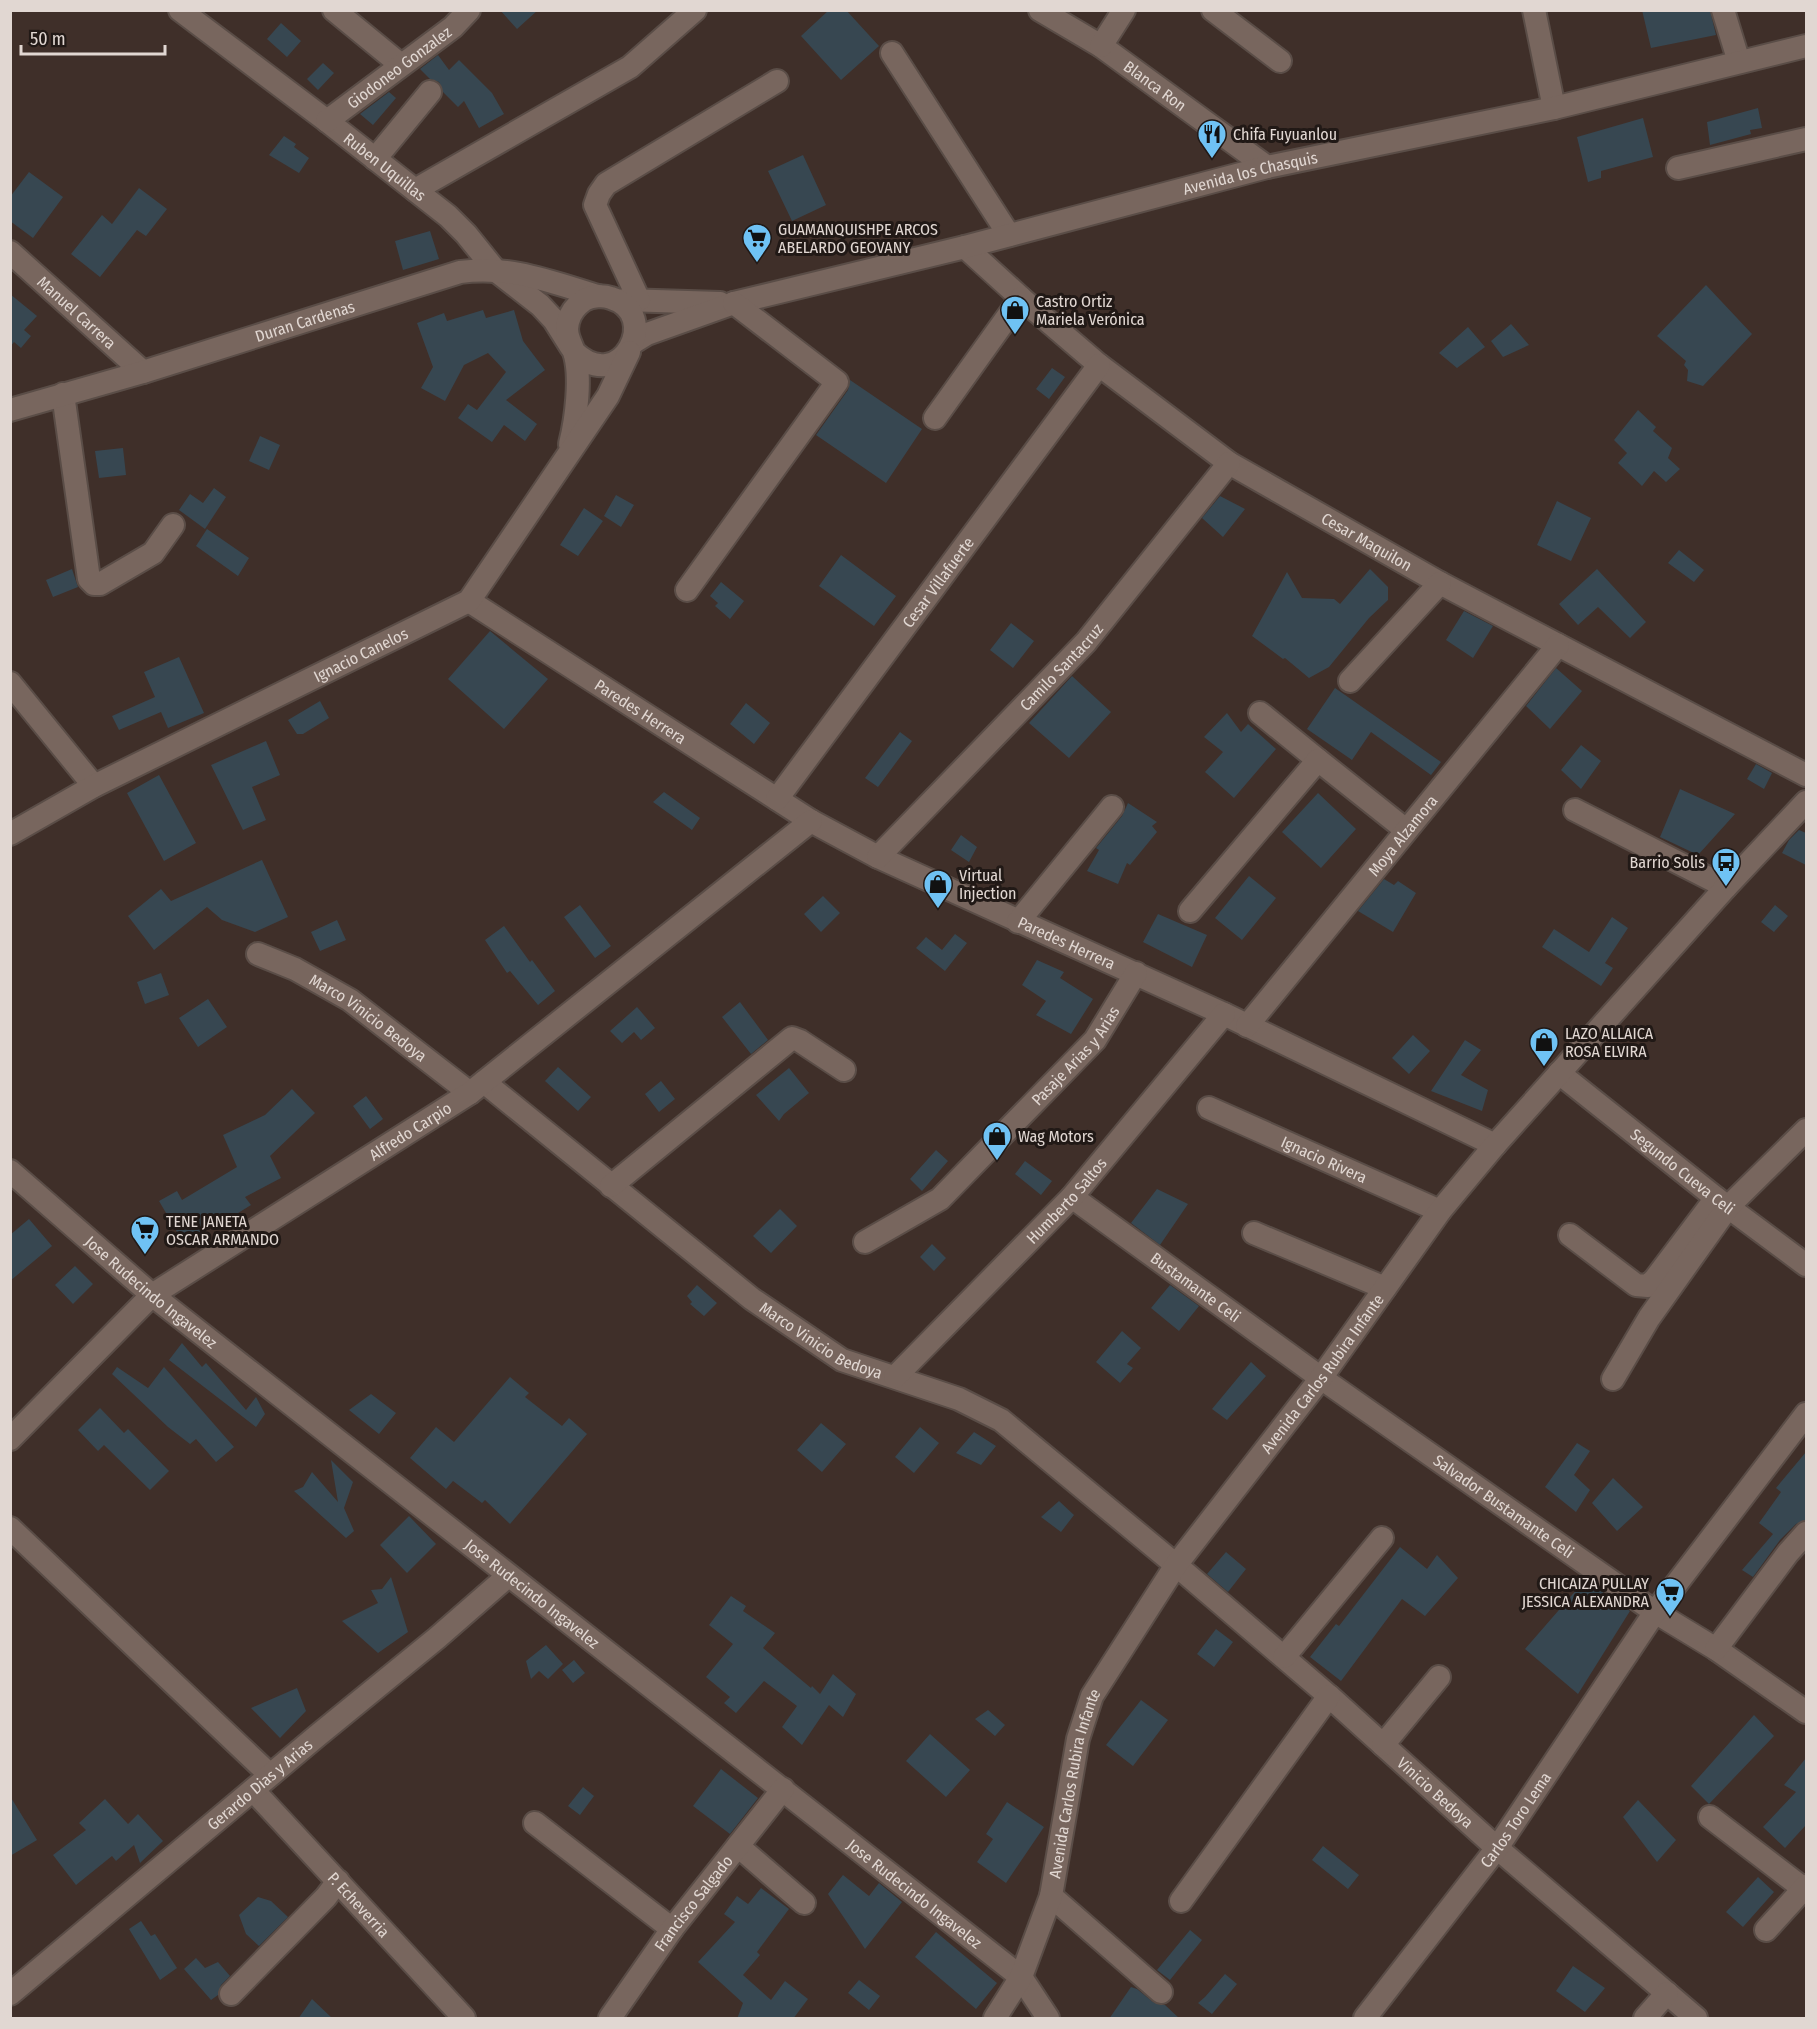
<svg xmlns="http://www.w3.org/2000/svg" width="1817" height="2029" font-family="'Fira Sans Condensed',sans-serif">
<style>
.building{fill:#374751}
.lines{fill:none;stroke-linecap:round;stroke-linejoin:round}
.minor-casing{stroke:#5a4d47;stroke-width:26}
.minor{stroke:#78665e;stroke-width:22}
.labels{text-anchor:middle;stroke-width:6;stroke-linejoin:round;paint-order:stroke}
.street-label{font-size:16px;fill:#e1d7d2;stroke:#211916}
.poi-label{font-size:16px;fill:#e1d7d2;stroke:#211916;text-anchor:start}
</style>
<rect width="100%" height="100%" fill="#3f2f29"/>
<path class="building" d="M500,10H538L517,29Z
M829,10H846L879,46L841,80L801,36Z
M1642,10H1710L1716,35L1651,48Z
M281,23L301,41L287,57L267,39Z
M438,55L449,70L459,60L492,93L504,114L479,128L464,101L458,107L443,92L439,82L430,79L420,69Z
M323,63L334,73L318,90L307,79Z
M389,92L396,98L373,125L360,114Z
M1758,108L1762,128L1750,130L1751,134L1710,145L1707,122Z
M1643,118L1653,157L1601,171V178L1588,182L1577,137Z
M284,136L296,144L294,147L309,158L299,173L269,155Z
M803,155L826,205L792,221L768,171Z
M29,172L63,197L33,238L10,221V197Z
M139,188L167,209L146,236L137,230L100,277L71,254L102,215L112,224Z
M430,231L439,259L403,270L395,241Z
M1706,285L1752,334L1703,386L1687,381L1688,370L1684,365L1686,361L1657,336Z
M10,294L37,316L24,330L31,336L21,348L14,342L10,347Z
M483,310L486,318L514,310L523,341L545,370L506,400L537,424L525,441L504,425L492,442L458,418L468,404L477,410L506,372L488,353L464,365L445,401L421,388L433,367L417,323L444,313L447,321Z
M1511,324L1529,345L1503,357L1491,341Z
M1468,327L1485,347L1457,368L1439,353Z
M1052,368L1065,377L1049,399L1036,389Z
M850,380L922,429L886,483L816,435L848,390Z
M1638,410L1656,427L1653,431L1672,448L1668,458L1680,469L1666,482L1654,471L1642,486L1618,463L1627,453L1614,440Z
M260,436L280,445L269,470L249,461Z
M123,448L126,475L99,478L95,451Z
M214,488L226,497L205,529L179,510L190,494L203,503Z
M616,495L634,505L621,527L604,516Z
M1220,496L1245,509L1223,537L1202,518Z
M1557,501L1591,518L1571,561L1537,545Z
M584,508L603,521L578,556L560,545Z
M207,529L249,558L238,576L196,546Z
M1679,550L1704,570L1694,582L1668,563Z
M841,555L896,596L874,626L819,586Z
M72,569L78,587L53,597L46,580Z
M1370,569L1388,587V600L1369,618L1329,667L1309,678L1285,658L1283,659L1252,636L1287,572L1302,598L1334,599L1340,604Z
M1597,569L1646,622L1630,638L1598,607L1578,625L1559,604Z
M721,582L744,601L730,619L715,606L718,603L710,596Z
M1464,611L1493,626L1473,658L1446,640Z
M1011,623L1034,641L1013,668L990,650Z
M490,631L548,679L504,729L448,679Z
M179,657L204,713L168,728L161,712L119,730L112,716L155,697L144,672Z
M1556,668L1582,691L1550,729L1526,706Z
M1072,676L1111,712L1069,758L1029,723Z
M1335,688L1441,762L1431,775L1371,732L1352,760L1307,729Z
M320,701L329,718L303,734H297L288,720Z
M746,703L770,723L754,744L730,724Z
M1227,713L1241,732L1248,724L1276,749L1234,798L1205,772L1223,752L1204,737Z
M900,732L912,741L878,787L865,778Z
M266,741L280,775L252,787L266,820L243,830L211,765Z
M1581,745L1601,761L1581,789L1561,770Z
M1756,764L1772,773L1764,789L1747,779Z
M159,775L196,843L164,861L127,793Z
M1680,789L1735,814L1698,855L1660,837Z
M664,792L700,818L692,830L653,802Z
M1318,793L1356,829L1321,868L1282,832Z
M1128,803L1157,822L1152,826L1157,832L1130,865L1127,863L1118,884L1087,871L1099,850L1096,848L1122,816Z
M1799,830L1806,833V865L1782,853L1789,840Z
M961,835L977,847L969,862L951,850Z
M262,860L288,917L255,932L222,920L207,907L154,950L128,916L161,889L171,901Z
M1249,876L1276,898L1242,940L1215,918Z
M1384,879L1394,885L1398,881L1416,893L1393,932L1358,911Z
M823,896L840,913L821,932L804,914Z
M580,905L611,946L595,958L564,917Z
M1775,905L1788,916L1774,932L1761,922Z
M1158,914L1207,935L1192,967L1143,942Z
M1612,917L1628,928L1605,963L1613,968L1601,986L1542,947L1554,929L1589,952Z
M337,920L346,940L320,951L311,932Z
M504,926L530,962L532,960L555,991L538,1005L510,971L507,973L485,940Z
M955,934L967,943L945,971L916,948L926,937L942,950Z
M1037,960L1064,972L1060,978L1093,999L1071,1034L1036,1015L1046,1001L1022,985Z
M161,973L169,995L145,1004L137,982Z
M208,999L227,1027L198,1047L179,1018Z
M740,1002L768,1040L751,1054L722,1017Z
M637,1007L655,1028L641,1040L634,1032L622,1043L610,1031Z
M1413,1035L1430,1051L1409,1074L1392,1058Z
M1465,1040L1481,1050L1461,1075L1488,1090L1482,1111L1431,1091Z
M558,1067L591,1097L578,1111L545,1081Z
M789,1068L809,1093L784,1114L779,1121L756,1095Z
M661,1081L675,1099L659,1112L645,1094Z
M292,1089L315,1113L270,1156L281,1178L245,1197L251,1205L222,1223L220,1220L183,1242L159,1201L177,1191L182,1200L237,1167L223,1135L265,1115Z
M366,1096L383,1119L370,1129L353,1106Z
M936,1150L948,1161L922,1191L910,1179Z
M1025,1161L1052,1181L1041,1195L1015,1174Z
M1157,1189L1188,1204L1160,1245L1131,1223Z
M780,1209L797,1226L771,1253L753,1236Z
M29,1219L52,1246L10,1281V1235Z
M932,1244L946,1258L934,1271L920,1257Z
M75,1266L93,1284L73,1304L55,1285Z
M697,1285L717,1303L704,1316L690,1304L692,1302L687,1296Z
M1170,1285L1199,1306L1179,1331L1151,1308Z
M1122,1331L1141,1348L1127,1364L1133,1368L1120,1383L1096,1362Z
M182,1343L202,1367L206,1363L246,1410L256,1397L265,1414L256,1427L169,1360Z
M1251,1362L1266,1376L1227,1420L1212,1409Z
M117,1367L148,1388L164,1367L234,1447L216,1462L196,1439L190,1444L168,1427L112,1374Z
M510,1377L529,1393L525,1397L562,1426L569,1418L587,1434L510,1524L485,1500L482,1503L453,1481L446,1489L410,1458L436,1427L454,1442Z
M371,1394L396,1413L379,1434L349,1410Z
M100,1408L124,1433L128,1429L169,1471L150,1490L104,1445L98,1451L78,1430Z
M821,1423L846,1444L822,1472L797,1450Z
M920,1427L939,1443L914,1473L895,1457Z
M974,1432L996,1446L981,1465L956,1453Z
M1577,1443L1590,1451L1574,1475L1590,1490L1576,1512L1545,1487Z
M1806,1452V1520L1796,1524L1780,1540L1753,1577L1742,1570L1773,1534L1759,1523L1781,1492L1776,1488Z
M331,1460L353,1482L344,1508L354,1531L346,1538L294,1491L303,1487L312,1472L338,1502Z
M1613,1478L1643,1507L1617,1531L1592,1503Z
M1059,1501L1074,1515L1061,1532L1041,1517Z
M409,1516L436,1544L407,1573L380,1545Z
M1400,1547L1427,1569L1437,1555L1458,1578L1425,1616L1402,1599L1341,1681L1310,1657L1336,1624L1339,1626Z
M1226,1552L1246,1569L1228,1592L1207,1574Z
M391,1577L408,1632L378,1653L342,1621L378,1603L371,1590L382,1589Z
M1585,1580L1630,1611L1578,1694L1525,1649Z
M731,1596L746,1606L743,1611L775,1633L763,1648L811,1688L812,1686L820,1694L833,1674L856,1694L843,1717L829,1705L802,1745L782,1727L797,1706L764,1681L736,1713L724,1703L730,1697L706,1677L733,1644L709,1625Z
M1216,1629L1233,1642L1214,1667L1197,1654Z
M546,1645L563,1664L548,1679L539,1671L531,1679L526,1661Z
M574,1660L585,1673L573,1683L562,1670Z
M297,1688L306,1711L280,1738L251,1708Z
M1141,1700L1168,1720L1133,1766L1106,1745Z
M988,1710L1005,1725L995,1736L975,1719Z
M1754,1715L1774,1736L1709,1804L1691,1786Z
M930,1734L970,1770L946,1797L906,1761Z
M1806,1758V1825L1785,1848L1763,1827L1796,1792L1784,1785Z
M721,1769L758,1798L730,1834L693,1806Z
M583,1787L594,1796L580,1815L568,1806Z
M10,1796L37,1840L10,1856Z
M105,1799L128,1824L138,1814L163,1841L140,1863L134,1845L116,1861L112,1856L76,1885L53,1855L86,1830L79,1823Z
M1638,1800L1676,1840L1657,1862L1623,1817Z
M1007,1802L1044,1827L1006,1883L977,1862L993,1839L986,1834Z
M1323,1846L1359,1875L1348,1889L1312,1860Z
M843,1875L869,1896L879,1883L902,1902L865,1949L828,1894Z
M1758,1877L1774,1892L1743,1927L1726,1912Z
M761,1888L789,1909L757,1952L760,1955L743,1975L771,2000L785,1981L808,1999L793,2019H737L743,2003L698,1962L735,1922L724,1914L737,1896L748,1904Z
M258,1897L271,1901L288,1917L259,1946L246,1934L239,1915Z
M141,1921L151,1936L155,1934L177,1968L160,1980L129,1929Z
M1190,1930L1202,1940L1170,1980L1157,1970Z
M936,1932L997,1983L976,2009L915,1957Z
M196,1958L205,1968L218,1962L230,1976L221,1985L218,1995L211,2000L184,1969Z
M1573,1966L1605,1988L1585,2012L1556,1991Z
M1225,1974L1237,1984L1212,2014L1198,2003L1205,1997Z
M859,1980L880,1996L869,2010L848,1993Z
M1131,1987L1137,1989L1153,2002L1165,2005L1180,2019H1109Z
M312,1999L333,2019H298Z"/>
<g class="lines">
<g class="minor-casing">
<g id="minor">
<path id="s1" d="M180,10L327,121L448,216L466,234L495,270L540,305L554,320L571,347"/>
<path d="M334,10L401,65"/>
<path id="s2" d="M1040,10L1101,46L1267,167"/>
<path d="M1213,10L1280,61"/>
<path d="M1534,10L1554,108"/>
<path d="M1723,10L1739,62"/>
<path d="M1101,46L1124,10"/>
<path d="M892,53L1009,235"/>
<path id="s3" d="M327,121L453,27L469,10"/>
<path d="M375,159L430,92"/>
<path d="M1678,168L1806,139"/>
<path d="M415,190L630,67L695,10"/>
<path id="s4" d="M965,247L1021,298L1099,365L1229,463L1440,583L1806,775"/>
<path id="s5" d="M10,252L143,372"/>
<path d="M624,300L720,303"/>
<path d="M639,300L595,205L599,194L606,184L777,81"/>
<path id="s6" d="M634,342L647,334L734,303L965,247L1267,167L1554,108L1806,46"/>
<path d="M63,394L89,579L94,584H100L153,553L173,525"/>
<path id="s7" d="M10,410L143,372L460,272C509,265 551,282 598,296"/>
<path d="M935,418L1021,298"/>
<path d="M570,444C576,420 582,376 574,352C570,341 565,334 568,322C570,313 577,305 584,300C592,296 603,295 611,298C663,314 621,397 574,352"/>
<path d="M687,590L837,382L734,303"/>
<path id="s8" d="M469,601L811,821L878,857L1224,1014L1495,1145"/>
<path d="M1350,681L1440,583"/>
<path d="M10,683L94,786"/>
<path d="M1260,713L1318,760"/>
<path id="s9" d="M777,799L1099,365"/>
<path d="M1575,810L1726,887"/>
<path id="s10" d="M10,834L94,786L469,601L608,396L629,352"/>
<path id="s11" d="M878,857L1086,642L1229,463"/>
<path d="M1190,911L1318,760L1406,830"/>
<path d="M1018,922L1112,807"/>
<path id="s12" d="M258,954L295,969L350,1000L470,1093"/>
<path id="s13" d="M1247,1026L1558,645"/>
<path id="s14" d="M1559,1073L1716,1198L1806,1265"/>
<path id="s15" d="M484,1082L752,1299L842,1360L959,1399L1001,1420L1176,1565L1329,1696L1497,1848L1696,2018"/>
<path id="s16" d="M1209,1108L1440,1211"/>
<path id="s17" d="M10,1171L152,1295L1021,1977L1048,2018"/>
<path d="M611,1186L792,1038L800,1041L844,1070"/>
<path id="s18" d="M1072,1197L1321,1378L1655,1612L1716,1649L1806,1712"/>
<path d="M1254,1233L1385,1288"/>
<path d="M1570,1235L1636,1285L1648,1286L1655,1279L1716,1198"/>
<path id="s19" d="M865,1242L940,1199L1095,1040L1136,973"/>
<path id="s20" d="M895,1377L1072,1197L1224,1014"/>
<path d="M1613,1379L1649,1318L1728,1207L1806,1130"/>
<path id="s21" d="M10,1439L152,1295L470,1093L811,821"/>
<path d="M10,1528L270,1775"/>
<path d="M1716,1649L1788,1553L1806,1533"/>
<path d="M1284,1657L1382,1538"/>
<path d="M1383,1745L1439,1677"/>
<path id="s22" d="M253,1790L464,2018"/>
<path d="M1710,1817L1804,1889"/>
<path d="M535,1823L672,1929"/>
<path d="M738,1846L804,1903"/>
<path d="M1051,1896L1161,1992"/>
<path d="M1181,1901L1329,1696"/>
<path d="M1766,1930L1806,1886"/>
<path id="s23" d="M10,1994L317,1736L437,1638L508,1576"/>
<path d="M231,1994L326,1897L338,1881"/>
<path id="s24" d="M610,2018L672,1929L783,1789"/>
<path id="s25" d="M995,2018L1021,1977L1051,1896L1078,1739L1092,1696L1176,1565L1321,1378L1440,1211L1495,1145L1726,887L1806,802"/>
<path id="s26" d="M1365,2018L1497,1848L1655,1612L1806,1414"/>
<path d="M1645,2018L1667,1993"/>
</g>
</g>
<use href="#minor" class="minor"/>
</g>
<defs>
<g id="restaurant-pin" transform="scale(1.5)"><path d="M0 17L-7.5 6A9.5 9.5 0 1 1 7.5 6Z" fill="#6fc2f4" stroke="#211916"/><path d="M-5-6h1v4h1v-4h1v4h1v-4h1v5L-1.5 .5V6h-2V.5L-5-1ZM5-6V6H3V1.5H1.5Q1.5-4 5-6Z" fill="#111"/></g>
<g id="supermarket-pin" transform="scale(1.5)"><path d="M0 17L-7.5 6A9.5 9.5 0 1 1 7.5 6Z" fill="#6fc2f4" stroke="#211916"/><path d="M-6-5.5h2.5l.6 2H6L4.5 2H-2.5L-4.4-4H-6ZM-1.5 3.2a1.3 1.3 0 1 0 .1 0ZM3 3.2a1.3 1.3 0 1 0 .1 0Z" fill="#111"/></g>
<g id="shop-pin" transform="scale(1.5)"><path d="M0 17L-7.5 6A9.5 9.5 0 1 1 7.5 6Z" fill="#6fc2f4" stroke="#211916"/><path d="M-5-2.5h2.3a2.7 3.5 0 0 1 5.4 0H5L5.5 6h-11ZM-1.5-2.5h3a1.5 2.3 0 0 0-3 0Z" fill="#111"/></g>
<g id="bus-pin" transform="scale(1.5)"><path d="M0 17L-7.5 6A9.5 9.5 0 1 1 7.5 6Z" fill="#6fc2f4" stroke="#211916"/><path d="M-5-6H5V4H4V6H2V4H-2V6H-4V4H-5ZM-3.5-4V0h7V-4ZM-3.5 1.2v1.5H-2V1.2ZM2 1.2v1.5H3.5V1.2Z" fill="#111"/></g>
</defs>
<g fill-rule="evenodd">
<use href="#restaurant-pin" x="1212" y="134"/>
<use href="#supermarket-pin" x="757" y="238"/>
<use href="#shop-pin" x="1015" y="310"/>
<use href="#bus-pin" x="1726" y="862"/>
<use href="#shop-pin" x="938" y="884"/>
<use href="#shop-pin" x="1544" y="1042"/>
<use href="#shop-pin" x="997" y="1136"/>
<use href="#supermarket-pin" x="145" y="1230"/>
<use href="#supermarket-pin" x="1670" y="1592"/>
</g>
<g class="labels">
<g class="street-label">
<text dy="6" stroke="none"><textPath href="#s3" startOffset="90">Giodoneo Gonzalez</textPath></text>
<text dy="6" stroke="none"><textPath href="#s2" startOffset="138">Blanca Ron</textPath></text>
<text dy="6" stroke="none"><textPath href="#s1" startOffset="258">Ruben Uquillas</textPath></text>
<text dy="6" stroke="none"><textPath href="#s6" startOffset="640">Avenida los Chasquis</textPath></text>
<text dy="6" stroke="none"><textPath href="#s5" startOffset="90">Manuel Carrera</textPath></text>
<text dy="6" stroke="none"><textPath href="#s7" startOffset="308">Duran Cardenas</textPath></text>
<text dy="6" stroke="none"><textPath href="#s4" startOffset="500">Cesar Maquilon</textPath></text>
<text dy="6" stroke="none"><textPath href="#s9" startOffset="270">Cesar Villafuerte</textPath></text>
<text dy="6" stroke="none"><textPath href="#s10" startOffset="394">Ignacio Canelos</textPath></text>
<text dy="6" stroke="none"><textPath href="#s11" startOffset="264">Camilo Santacruz</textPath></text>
<text dy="6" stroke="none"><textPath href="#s8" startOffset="204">Paredes Herrera</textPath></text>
<text dy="6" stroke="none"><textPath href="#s13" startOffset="246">Moya Alzamora</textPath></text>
<text dy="6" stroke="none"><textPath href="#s8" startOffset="690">Paredes Herrera</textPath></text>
<text dy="6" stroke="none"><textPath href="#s12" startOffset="128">Marco Vinicio Bedoya</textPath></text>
<text dy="6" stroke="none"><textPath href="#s19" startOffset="284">Pasaje Arias y Arias</textPath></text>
<text dy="6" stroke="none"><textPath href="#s21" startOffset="508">Alfredo Carpio</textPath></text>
<text dy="6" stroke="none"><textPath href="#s16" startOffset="126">Ignacio Rivera</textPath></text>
<text dy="6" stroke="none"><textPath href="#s14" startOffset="158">Segundo Cueva Celi</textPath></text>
<text dy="6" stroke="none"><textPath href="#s20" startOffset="246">Humberto Saltos</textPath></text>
<text dy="6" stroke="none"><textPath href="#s18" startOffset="153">Bustamante Celi</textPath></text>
<text dy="6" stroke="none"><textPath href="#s17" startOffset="186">Jose Rudecindo Ingavelez</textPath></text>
<text dy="6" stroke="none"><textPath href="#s15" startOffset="426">Marco Vinicio Bedoya</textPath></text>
<text dy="6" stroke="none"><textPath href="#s25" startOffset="736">Avenida Carlos Rubira Infante</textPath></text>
<text dy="6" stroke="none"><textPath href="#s18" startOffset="531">Salvador Bustamante Celi</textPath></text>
<text dy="6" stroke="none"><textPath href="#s17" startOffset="672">Jose Rudecindo Ingavelez</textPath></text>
<text dy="6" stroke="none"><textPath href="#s25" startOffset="250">Avenida Carlos Rubira Infante</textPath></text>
<text dy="6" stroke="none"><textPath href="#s23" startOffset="326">Gerardo Dias y Arias</textPath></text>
<text dy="6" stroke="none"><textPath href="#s15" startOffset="1196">Vinicio Bedoya</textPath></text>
<text dy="6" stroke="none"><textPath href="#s26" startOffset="249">Carlos Toro Lema</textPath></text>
<text dy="6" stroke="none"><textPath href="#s17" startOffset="1158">Jose Rudecindo Ingavelez</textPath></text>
<text dy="6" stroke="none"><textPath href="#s24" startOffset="142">Francisco Salgado</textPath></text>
<text dy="6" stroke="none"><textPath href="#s22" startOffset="156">P. Echeverria</textPath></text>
</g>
<g class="poi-label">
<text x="1233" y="140">Chifa Fuyuanlou</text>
<text x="778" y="235">GUAMANQUISHPE ARCOS<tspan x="778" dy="18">ABELARDO GEOVANY</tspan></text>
<text x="1036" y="307">Castro Ortiz<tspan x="1036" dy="18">Mariela Verónica</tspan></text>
<text x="1705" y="868" text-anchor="end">Barrio Solis</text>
<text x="959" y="881">Virtual<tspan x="959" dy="18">Injection</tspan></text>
<text x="1565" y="1039">LAZO ALLAICA<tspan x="1565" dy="18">ROSA ELVIRA</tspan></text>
<text x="1018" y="1142">Wag Motors</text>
<text x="166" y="1227">TENE JANETA<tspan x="166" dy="18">OSCAR ARMANDO</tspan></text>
<text x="1649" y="1589" text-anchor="end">CHICAIZA PULLAY<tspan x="1649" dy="18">JESSICA ALEXANDRA</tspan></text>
</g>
</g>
<rect width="1817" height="2029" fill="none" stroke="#e1d7d2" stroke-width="24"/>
<path d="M21 45v9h144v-9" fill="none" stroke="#e1d7d2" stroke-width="3"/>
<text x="30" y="45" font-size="18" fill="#e1d7d2" stroke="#211916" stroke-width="4.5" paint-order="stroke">50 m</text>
</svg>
